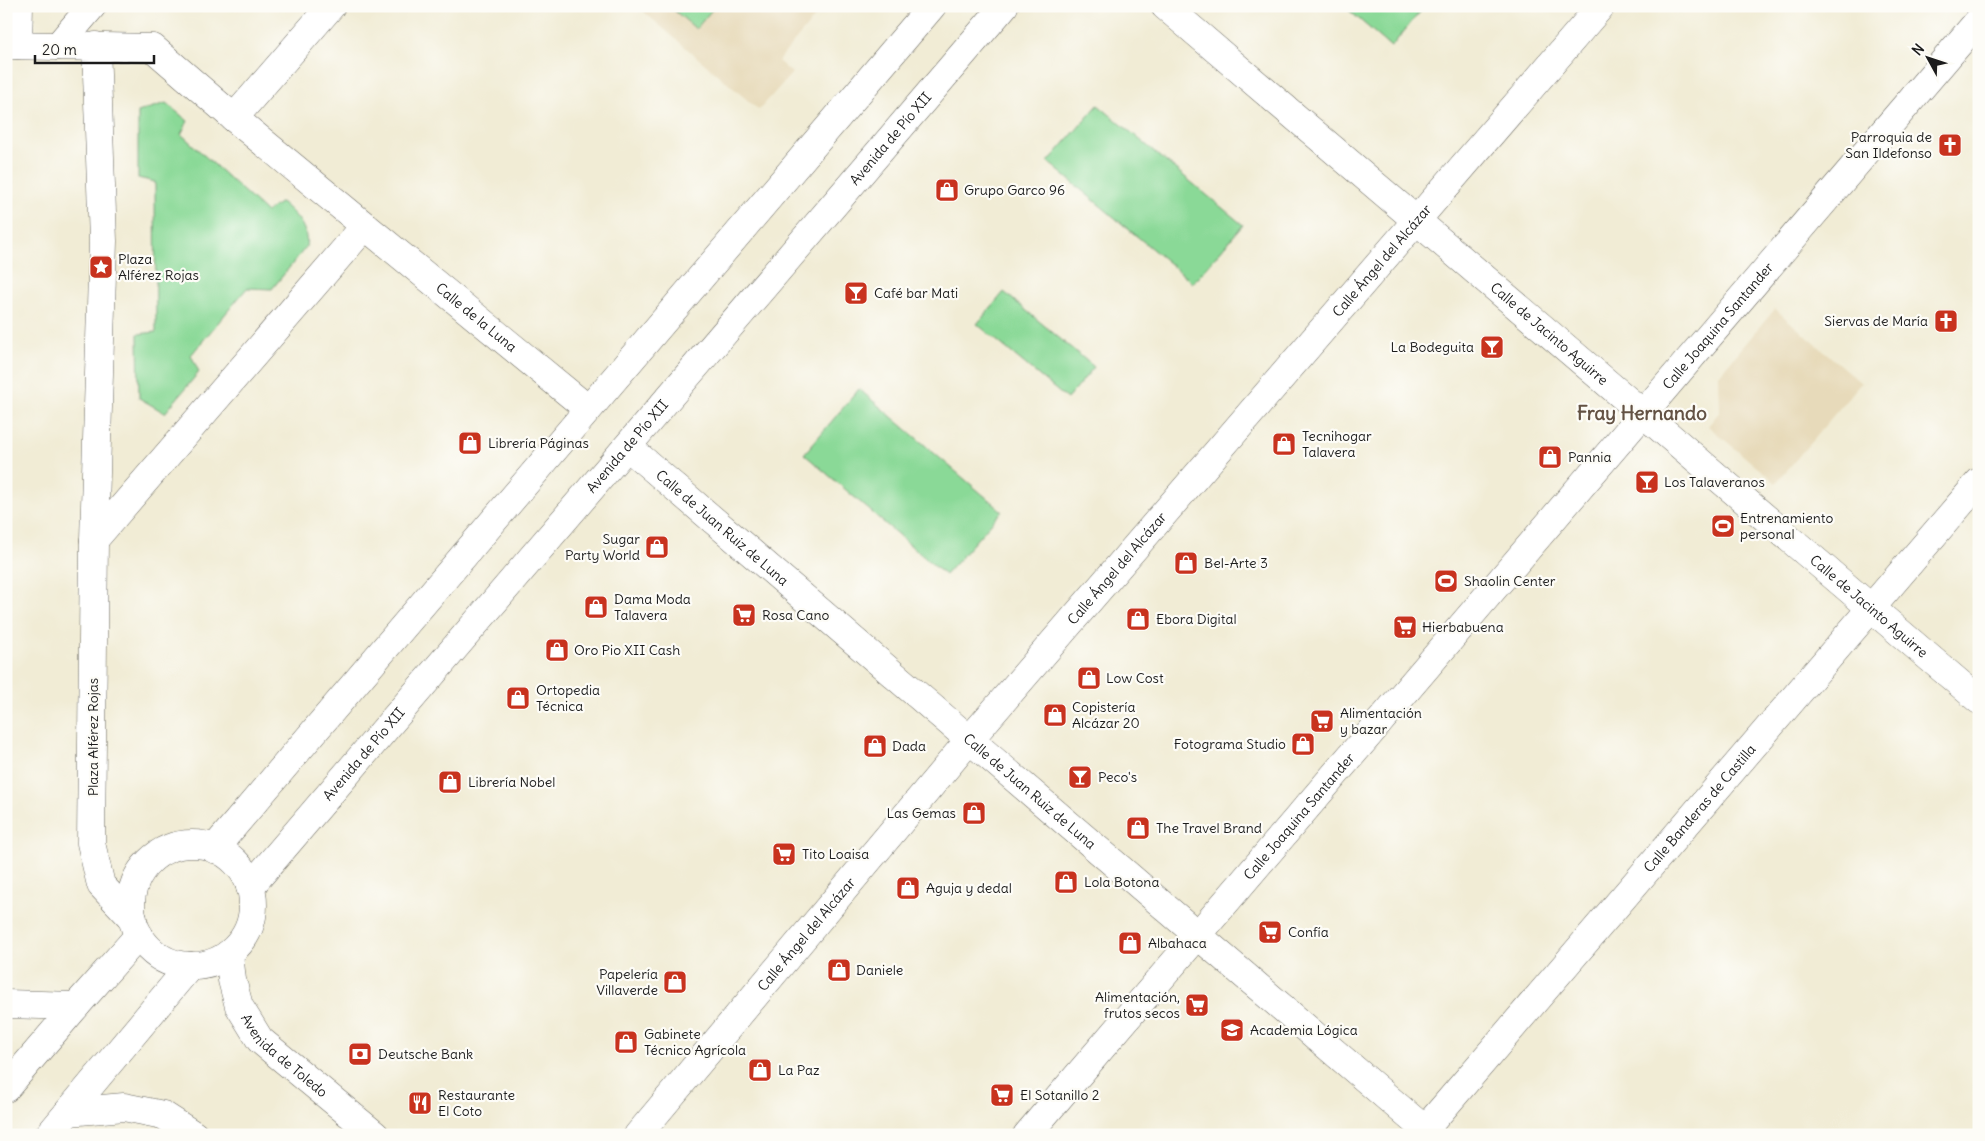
<svg xmlns="http://www.w3.org/2000/svg" width="1985" height="1141" font-family="Delius,sans-serif">
<style>
.built{fill:#e7daba}
.green{fill:#8ad997;stroke:#537a5a}
.lines{fill:none;stroke-linecap:round;stroke-linejoin:round}
.pedestrian-casing{stroke:#67655d;stroke-width:29}
.minor-casing{stroke:#67655d;stroke-width:29}
.secondary-casing{stroke:#67655d;stroke-width:29}
.pedestrian{stroke:#fff;stroke-width:28}
.minor{stroke:#fff;stroke-width:28}
.secondary{stroke:#fff;stroke-width:28}
.labels{text-anchor:middle;stroke-width:4.5;stroke-linejoin:round;paint-order:stroke}
.poi-label{font-size:14px;fill:#1c1c1c;stroke:#fdfcf7;text-anchor:start}
.street-label{font-size:14px;fill:#1c1c1c;stroke:#fdfcf7}
.district-label{font-size:19px;font-weight:bold;fill:#635244;stroke:#fdfcf7}
</style>
<rect width="100%" height="100%" fill="#fdfcf7"/>
<filter id="ink" filterUnits="userSpaceOnUse"><feTurbulence type="fractalNoise" baseFrequency=".02" numOctaves="2"/><feDisplacementMap in="SourceGraphic" scale="10" xChannelSelector="R" yChannelSelector="G"/><feConvolveMatrix kernelMatrix="1 2 1 2 8 2 1 2 1" color-interpolation-filters="sRGB"/></filter>
<filter id="wash" filterUnits="userSpaceOnUse"><feTurbulence type="fractalNoise" baseFrequency=".0096" numOctaves="4" result="noise"/><feDisplacementMap in="SourceGraphic" scale="20" xChannelSelector="R" yChannelSelector="G"/><feGaussianBlur stdDeviation="1.12" result="paint"/><feColorMatrix in="noise" values="0 0 0 0 0 0 0 0 0 0 0 0 0 0 0 0 0 1.4 0 .05"/><feComposite in="paint" operator="in"/></filter>
<g filter="url(#wash)">
<rect width="100%" height="100%" fill="#f1ecd5"/>
<path class="built" d="M637,6H824L778,61L792,73L759,110Z
M1775,309L1861,383L1776,483L1708,426L1720,411L1719,375Z"/>
<path class="green" d="M669,6H715L696,29Z
M1344,6H1425L1391,47Z
M166,103L188,121L181,134L266,212L281,202C295,214 309,227 306,247L272,289L247,288L191,355L199,372L165,413L139,398L138,334L156,332L155,182L138,178V112Z
M1098,105L1243,225L1193,283L1048,162Z
M1004,292L1094,367L1067,399L977,324Z
M859,389L1002,511L945,575L804,454Z"/>
</g>
<g filter="url(#ink)">
<g class="lines">
<g class="pedestrian-casing">
<path id="pedestrian" d="M18,45L19,6
M58,46L92,6"/>
</g>
<g class="minor-casing">
<g id="minor">
<path id="s1" d="M1165,6L1979,700"/>
<path d="M6,45L153,48L234,118L365,226L94,540L103,241L96,46"/>
<path d="M234,118L331,6"/>
<path id="s2" d="M365,226L588,409"/>
<path id="s3" d="M628,447L1431,1135"/>
<path d="M94,540L91,843L101,885L133,919"/>
<path d="M6,1004L76,1006"/>
<path id="s4" d="M638,1135L970,739L1601,6"/>
<path id="s5" d="M1027,1135L1979,20"/>
<path id="s6" d="M1420,1135L1979,482"/>
</g>
</g>
<g class="secondary-casing">
<g id="secondary">
<circle cx="192" cy="905" r="61"/>
<path d="M214,849L932,6"/>
<path id="s7" d="M250,887L1004,6"/>
<path id="s8" d="M229,954L232,980L239,1006L260,1040L375,1135"/>
<path d="M6,1088L76,1006L139,935"/>
<path d="M68,1112L124,1107L163,1115L194,1135"/>
<path d="M49,1135L190,966"/>
</g>
</g>
<use href="#pedestrian" class="pedestrian"/>
<use href="#minor" class="minor"/>
<use href="#secondary" class="secondary"/>
</g>
</g>
<defs>
<g id="church-square" transform="scale(1.25)"><rect x="-9" y="-9" width="18" height="18" rx="4" fill="#c8321e" stroke="#fdfcf7"/><path d="M-1.2-6h2.4v3.5h3.3v2.4h-3.3V6h-2.4V-.1h-3.3v-2.4h3.3Z" fill="#fff"/></g>
<g id="shop-square" transform="scale(1.25)"><rect x="-9" y="-9" width="18" height="18" rx="4" fill="#c8321e" stroke="#fdfcf7"/><path d="M-5-2.5h2.3a2.7 3.5 0 0 1 5.4 0H5L5.5 6h-11ZM-1.5-2.5h3a1.5 2.3 0 0 0-3 0Z" fill="#fff"/></g>
<g id="sight-square" transform="scale(1.25)"><rect x="-9" y="-9" width="18" height="18" rx="4" fill="#c8321e" stroke="#fdfcf7"/><path d="M0-6L1.8-2.2L6-1.7L2.9 1.2L3.7 5.4L0 3.3L-3.7 5.4L-2.9 1.2L-6-1.7L-1.8-2.2Z" fill="#fff"/></g>
<g id="bar-square" transform="scale(1.25)"><rect x="-9" y="-9" width="18" height="18" rx="4" fill="#c8321e" stroke="#fdfcf7"/><path d="M-6-5H6L.8 .8V4.5H3.5V6h-7V4.5H-.8V.8Z" fill="#fff"/></g>
<g id="stadium-square" transform="scale(1.25)"><rect x="-9" y="-9" width="18" height="18" rx="4" fill="#c8321e" stroke="#fdfcf7"/><path d="M0-5a6.5 5 0 1 0 0 10a6.5 5 0 1 0 0-10ZM-3.5-1.8h7v3.6h-7Z" fill="#fff"/></g>
<g id="supermarket-square" transform="scale(1.25)"><rect x="-9" y="-9" width="18" height="18" rx="4" fill="#c8321e" stroke="#fdfcf7"/><path d="M-6-5.5h2.5l.6 2H6L4.5 2H-2.5L-4.4-4H-6ZM-1.5 3.2a1.3 1.3 0 1 0 .1 0ZM3 3.2a1.3 1.3 0 1 0 .1 0Z" fill="#fff"/></g>
<g id="school-square" transform="scale(1.25)"><rect x="-9" y="-9" width="18" height="18" rx="4" fill="#c8321e" stroke="#fdfcf7"/><path d="M0-5L7-2L0 1L-7-2ZM-4 1L0 2.5L4 1V4Q0 6-4 4Z" fill="#fff"/></g>
<g id="bank-square" transform="scale(1.25)"><rect x="-9" y="-9" width="18" height="18" rx="4" fill="#c8321e" stroke="#fdfcf7"/><path d="M-6-4H6V4H-6ZM0-2.3a2.3 2.3 0 1 0 0 4.6a2.3 2.3 0 1 0 0-4.6Z" fill="#fff"/></g>
<g id="restaurant-square" transform="scale(1.25)"><rect x="-9" y="-9" width="18" height="18" rx="4" fill="#c8321e" stroke="#fdfcf7"/><path d="M-5-6h1v4h1v-4h1v4h1v-4h1v5L-1.5 .5V6h-2V.5L-5-1ZM5-6V6H3V1.5H1.5Q1.5-4 5-6Z" fill="#fff"/></g>
</defs>
<g fill-rule="evenodd">
<use href="#church-square" x="1950" y="145"/>
<use href="#shop-square" x="947" y="190"/>
<use href="#sight-square" x="101" y="267"/>
<use href="#bar-square" x="856" y="293"/>
<use href="#church-square" x="1946" y="321"/>
<use href="#bar-square" x="1492" y="347"/>
<use href="#shop-square" x="470" y="443"/>
<use href="#shop-square" x="1284" y="444"/>
<use href="#shop-square" x="1550" y="457"/>
<use href="#bar-square" x="1647" y="482"/>
<use href="#stadium-square" x="1723" y="526"/>
<use href="#shop-square" x="657" y="547"/>
<use href="#shop-square" x="1186" y="563"/>
<use href="#stadium-square" x="1446" y="581"/>
<use href="#shop-square" x="596" y="607"/>
<use href="#supermarket-square" x="744" y="615"/>
<use href="#shop-square" x="1138" y="619"/>
<use href="#supermarket-square" x="1405" y="627"/>
<use href="#shop-square" x="557" y="650"/>
<use href="#shop-square" x="1089" y="678"/>
<use href="#shop-square" x="518" y="698"/>
<use href="#shop-square" x="1055" y="715"/>
<use href="#supermarket-square" x="1322" y="721"/>
<use href="#shop-square" x="1303" y="744"/>
<use href="#shop-square" x="875" y="746"/>
<use href="#bar-square" x="1080" y="777"/>
<use href="#shop-square" x="450" y="782"/>
<use href="#shop-square" x="974" y="813"/>
<use href="#shop-square" x="1138" y="828"/>
<use href="#supermarket-square" x="784" y="854"/>
<use href="#shop-square" x="1066" y="882"/>
<use href="#shop-square" x="908" y="888"/>
<use href="#supermarket-square" x="1270" y="932"/>
<use href="#shop-square" x="1130" y="943"/>
<use href="#shop-square" x="839" y="970"/>
<use href="#shop-square" x="675" y="982"/>
<use href="#supermarket-square" x="1197" y="1005"/>
<use href="#school-square" x="1232" y="1030"/>
<use href="#shop-square" x="626" y="1042"/>
<use href="#bank-square" x="360" y="1054"/>
<use href="#shop-square" x="760" y="1070"/>
<use href="#supermarket-square" x="1002" y="1095"/>
<use href="#restaurant-square" x="420" y="1103"/>
</g>
<g class="labels">
<g class="poi-label">
<text x="1932" y="142" text-anchor="end">Parroquia de<tspan x="1932" dy="16">San Ildefonso</tspan></text>
<text x="964" y="195">Grupo Garco 96</text>
<text x="118" y="264">Plaza<tspan x="118" dy="16">Alférez Rojas</tspan></text>
<text x="874" y="298">Café bar Mati</text>
<text x="1928" y="326" text-anchor="end">Siervas de María</text>
<text x="1474" y="352" text-anchor="end">La Bodeguita</text>
<text x="1302" y="441">Tecnihogar<tspan x="1302" dy="16">Talavera</tspan></text>
<text x="488" y="448">Librería Páginas</text>
<text x="1568" y="462">Pannia</text>
<text x="1664" y="487">Los Talaveranos</text>
<text x="1740" y="523">Entrenamiento<tspan x="1740" dy="16">personal</tspan></text>
<text x="640" y="544" text-anchor="end">Sugar<tspan x="640" dy="16">Party World</tspan></text>
<text x="1204" y="568">Bel-Arte 3</text>
<text x="1464" y="586">Shaolin Center</text>
<text x="614" y="604">Dama Moda<tspan x="614" dy="16">Talavera</tspan></text>
<text x="762" y="620">Rosa Cano</text>
<text x="1156" y="624">Ebora Digital</text>
<text x="1422" y="632">Hierbabuena</text>
<text x="574" y="655">Oro Pio XII Cash</text>
<text x="1106" y="683">Low Cost</text>
<text x="536" y="695">Ortopedia<tspan x="536" dy="16">Técnica</tspan></text>
<text x="1072" y="712">Copistería<tspan x="1072" dy="16">Alcázar 20</tspan></text>
<text x="1340" y="718">Alimentación<tspan x="1340" dy="16">y bazar</tspan></text>
<text x="1286" y="749" text-anchor="end">Fotograma Studio</text>
<text x="892" y="751">Dada</text>
<text x="1098" y="782">Peco's</text>
<text x="468" y="787">Librería Nobel</text>
<text x="956" y="818" text-anchor="end">Las Gemas</text>
<text x="1156" y="833">The Travel Brand</text>
<text x="802" y="859">Tito Loaisa</text>
<text x="1084" y="887">Lola Botona</text>
<text x="926" y="893">Aguja y dedal</text>
<text x="1288" y="937">Confía</text>
<text x="1148" y="948">Albahaca</text>
<text x="856" y="975">Daniele</text>
<text x="658" y="979" text-anchor="end">Papelería<tspan x="658" dy="16">Villaverde</tspan></text>
<text x="1180" y="1002" text-anchor="end">Alimentación,<tspan x="1180" dy="16">frutos secos</tspan></text>
<text x="1250" y="1035">Academia Lógica</text>
<text x="644" y="1039">Gabinete<tspan x="644" dy="16">Técnico Agrícola</tspan></text>
<text x="378" y="1059">Deutsche Bank</text>
<text x="778" y="1075">La Paz</text>
<text x="438" y="1100">Restaurante<tspan x="438" dy="16">El Coto</tspan></text>
<text x="1020" y="1100">El Sotanillo 2</text>
</g>
<g class="street-label">
<text dy="5" stroke="none"><textPath href="#s7" startOffset="985">Avenida de Pío XII</textPath></text>
<text dy="5" stroke="none"><textPath href="#s4" startOffset="1148">Calle Ángel del Alcázar</textPath></text>
<text dy="5" stroke="none"><textPath href="#s2" startOffset="144">Calle de la Luna</textPath></text>
<text dy="5" stroke="none"><textPath href="#s5" startOffset="1064">Calle Joaquina Santander</textPath></text>
<text dy="5" stroke="none"><textPath href="#s1" startOffset="505">Calle de Jacinto Aguirre</textPath></text>
<text dy="5" stroke="none"><textPath href="#s7" startOffset="580">Avenida de Pío XII</textPath></text>
<text dy="5" stroke="none"><textPath href="#s3" startOffset="124">Calle de Juan Ruiz de Luna</textPath></text>
<text dy="5" stroke="none"><textPath href="#s4" startOffset="742">Calle Ángel del Alcázar</textPath></text>
<text dy="5" stroke="none"><textPath href="#s1" startOffset="925">Calle de Jacinto Aguirre</textPath></text>
<text transform="translate(93 737) rotate(-90)" y="5">Plaza Alférez Rojas</text>
<text dy="5" stroke="none"><textPath href="#s7" startOffset="175">Avenida de Pío XII</textPath></text>
<text dy="5" stroke="none"><textPath href="#s3" startOffset="529">Calle de Juan Ruiz de Luna</textPath></text>
<text dy="5" stroke="none"><textPath href="#s6" startOffset="430">Calle Banderas de Castilla</textPath></text>
<text dy="5" stroke="none"><textPath href="#s5" startOffset="419">Calle Joaquina Santander</textPath></text>
<text dy="5" stroke="none"><textPath href="#s4" startOffset="262">Calle Ángel del Alcázar</textPath></text>
<text dy="5" stroke="none"><textPath href="#s8" startOffset="121">Avenida de Toledo</textPath></text>
</g>
<g class="district-label">
<text x="1642" y="420">Fray Hernando</text>
</g>
</g>
<rect width="1985" height="1141" fill="none" stroke="#fdfcf7" stroke-width="25"/>
<g transform="translate(1928 58) rotate(310)" stroke="#fdfcf7" stroke-width="4" paint-order="stroke">
<path d="M0-4L9 19L0 12L-9 19Z" fill="#1c1c1c"/>
<text y="-8" font-size="14" font-weight="bold" text-anchor="middle" fill="#1c1c1c">N</text>
</g>
<path d="M35 55v8h119v-8" fill="none" stroke="#1c1c1c" stroke-width="2.5"/>
<text x="42" y="55" font-size="15" fill="#1c1c1c" stroke="#fdfcf7" stroke-width="4" paint-order="stroke">20 m</text>
</svg>
